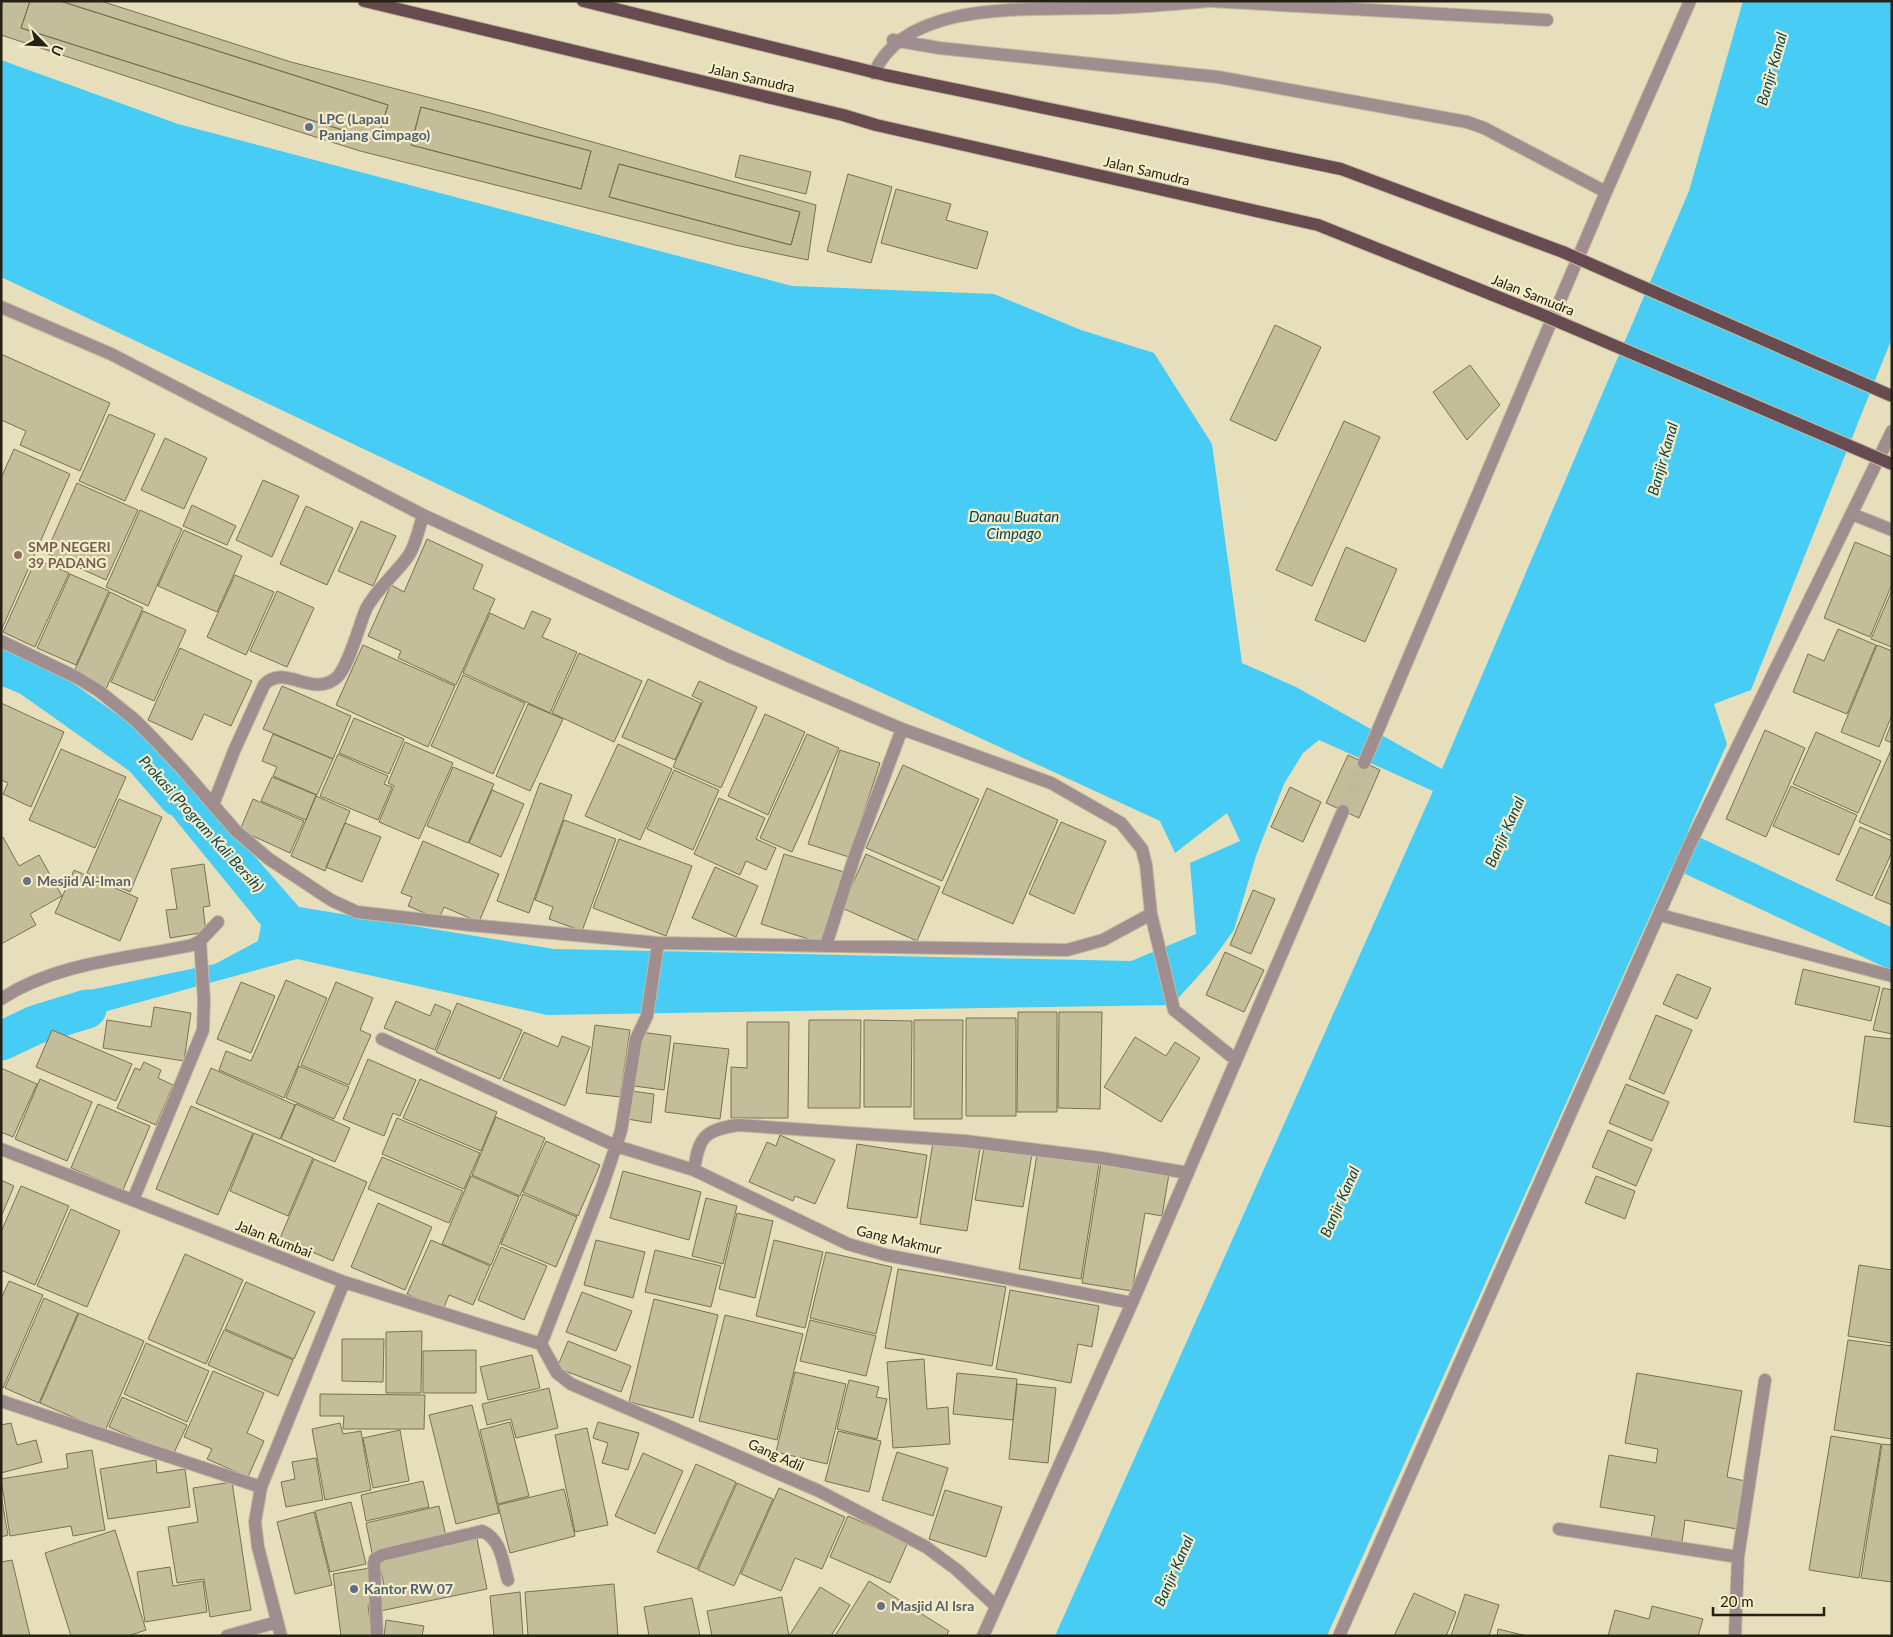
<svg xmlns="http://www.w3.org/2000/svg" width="1893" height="1637" font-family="Lato,sans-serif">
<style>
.water{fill:#46ccf5}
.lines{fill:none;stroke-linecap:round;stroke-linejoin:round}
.canal{stroke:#46ccf5;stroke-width:39}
.building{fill:#c4bd99;stroke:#787250;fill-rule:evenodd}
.minor-tunnel{stroke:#c0b99a;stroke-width:12;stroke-dasharray:12 6;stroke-linecap:butt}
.minor-casing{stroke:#c4bd9d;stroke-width:14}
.major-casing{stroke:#c4bd9d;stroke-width:14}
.minor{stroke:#9f8d90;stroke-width:12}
.major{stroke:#684a51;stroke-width:12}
.major-bridge-casing{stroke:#c4bd9d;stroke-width:14;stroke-linecap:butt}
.major-bridge{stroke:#684a51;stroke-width:12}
.service-dot{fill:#5c6f8a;stroke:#f4edc8;stroke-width:2}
.education-dot{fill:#8d6e63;stroke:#f4edc8;stroke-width:2}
.worship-dot{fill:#6b7280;stroke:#f4edc8;stroke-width:2}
.labels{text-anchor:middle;stroke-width:4.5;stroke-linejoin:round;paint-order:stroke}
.street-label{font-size:14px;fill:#252215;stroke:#f4edc8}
.service-label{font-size:14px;font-weight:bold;fill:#4e5e75;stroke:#f4edc8;text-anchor:start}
.education-label{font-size:14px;font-weight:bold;fill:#785e54;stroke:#f4edc8;text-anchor:start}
.worship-label{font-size:14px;font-weight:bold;fill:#5b616d;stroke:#f4edc8;text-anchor:start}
.water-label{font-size:15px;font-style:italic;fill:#084454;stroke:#f4edc8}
</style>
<rect width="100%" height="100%" fill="#e7dfbb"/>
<path class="water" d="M1743,1H1892V338L1751,690L1714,704L1727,744L1327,1636H1055L1433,791L1319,740L1303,753L1284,784L1256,856L1234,930L1210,963L1172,1005L547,1015L297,959L38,1030L27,1010L85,991L215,964L258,941L261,925L134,769L151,738L299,907L554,949L1131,961L1196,934L1190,863L1240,841L1227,813L1175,853L1160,821L739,627L1,277V60L178,124L792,286L994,294L1081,330L1154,353L1212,444L1242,663L1296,687L1442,769L1689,191Z"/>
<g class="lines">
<path class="canal" d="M1,665L29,676L142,756L178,797
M1644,833L1892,949
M1,1041L35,1025L87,1009"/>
</g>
<path class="building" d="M2,1H30L21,28L377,141L388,105L60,1H101L291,62L490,113L816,205L808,260L735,245L360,151L211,104L1,35ZM421,107L591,151L581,189L411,145ZM619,164L800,212L791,245L609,197Z
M30,1H60L388,105L377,141L21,28Z
M421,107L591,151L581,189L411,145Z
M740,155L811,172L806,194L735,177Z
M619,164L800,212L791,245L609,197Z
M848,174L892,187L871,263L827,251Z
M896,189L951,204L946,220L988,232L977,269L881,243Z
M1275,325L1321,347L1276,441L1230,420Z
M1,354L110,403L80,471L20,445L26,431L1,420Z
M1470,365L1500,405L1467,440L1433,392Z
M109,414L155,434L125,501L79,481Z
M1344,421L1380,437L1312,586L1276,570Z
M165,438L207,458L184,509L141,490Z
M14,449L70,474L1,631V478Z
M263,480L299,496L272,557L236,540Z
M77,483L138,510L106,580L46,553Z
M192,505L236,526L227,545L183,526Z
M306,506L353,528L327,585L280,564Z
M140,510L182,529L148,606L106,587Z
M361,521L396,536L373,586L338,571Z
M184,530L242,556L217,612L158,586Z
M427,539L483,565L473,589L495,599L456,685L398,658L401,651L368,636L391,585L404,592Z
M1855,542L1892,557V584L1870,637L1824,618Z
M1346,547L1397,569L1365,642L1315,620Z
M36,559L69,573L35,647L3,632Z
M70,574L109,591L76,665L37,648Z
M235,575L274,592L246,655L207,637Z
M1892,590V647L1871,639Z
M277,591L314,608L287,667L250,651Z
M110,592L143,608L106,689L73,674Z
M143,611L186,630L154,701L111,682Z
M532,611L551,619L542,637L577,652L550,713L463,673L490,613L524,629Z
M1838,629L1876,645L1847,714L1793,692L1808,654L1824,661Z
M363,645L455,686L428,747L336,705Z
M1877,645L1892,651V715L1879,747L1841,732Z
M180,648L252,681L231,726L204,714L192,740L148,720Z
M579,653L642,681L614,742L552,713Z
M463,675L525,703L493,774L431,746Z
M648,679L701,703L675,760L622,737Z
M699,681L757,707L721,788L673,767L703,701L692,696Z
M282,686L351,716L333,759L263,729Z
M1,703L64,732L31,807L3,794L8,783L1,780Z
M528,704L563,719L530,791L496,776Z
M765,714L805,732L768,815L728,796Z
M354,718L404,739L389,774L339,753Z
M1892,722V743L1885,740Z
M1765,730L1805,748L1766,837L1726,819Z
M1816,732L1881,761L1858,813L1793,784Z
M273,734L333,759L317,795L273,776L277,767L262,761Z
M807,734L839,748L792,852L760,838Z
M405,742L453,763L419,839L379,822L394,786L388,783Z
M618,744L672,769L640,840L585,816Z
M1892,748V836L1859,822Z
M61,749L126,777L95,848L29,820Z
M840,750L880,763L849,857L808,844Z
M338,754L388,776L384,784L392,787L378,820L320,796Z
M1348,755L1380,770L1359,818L1326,803Z
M903,765L979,799L942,881L866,848Z
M453,767L494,784L468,843L427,826Z
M674,770L719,790L693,850L647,829Z
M272,777L316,795L306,820L261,801Z
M540,783L572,795L529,913L497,901Z
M1791,786L1857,815L1839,855L1773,826Z
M1290,787L1321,802L1303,842L1271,827Z
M987,788L1058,820L1013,924L942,893Z
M492,790L524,804L501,857L469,843Z
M316,796L350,811L325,871L291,856Z
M719,798L765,818L756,839L776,848L766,870L746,861L740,875L694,854Z
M119,799L162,817L130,892L87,873Z
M253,799L304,821L290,853L240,830Z
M564,820L616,839L582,931L549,919L553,907L535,900Z
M1061,822L1106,841L1074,914L1029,894Z
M345,823L381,837L362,882L326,867Z
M1860,827L1892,841V852L1872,896L1836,880Z
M3,837L19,866L39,855L62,896L30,914L36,925L1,944V838Z
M619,839L692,866L666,936L593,908Z
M423,841L499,874L479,922L444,907L439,919L408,906L412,897L401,893Z
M784,854L844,872L821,943L761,924Z
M866,854L940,887L917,941L842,908Z
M1892,860V905L1875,898Z
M204,864L210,906L203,907L206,932L170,938L166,910L177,909L171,869Z
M715,867L758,886L736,937L692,918Z
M74,870L138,898L120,941L55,913Z
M1253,890L1275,899L1251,954L1230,945Z
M1225,952L1264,970L1244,1012L1206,995Z
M1803,969L1880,987L1871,1021L1795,1004Z
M1677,974L1711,988L1697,1019L1663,1004Z
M286,980L327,998L284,1098L219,1070L226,1051L251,1061Z
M241,982L275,996L251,1053L217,1039Z
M336,982L373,998L360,1030L371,1035L349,1085L301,1065Z
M1883,988L1892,990V1034L1873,1030Z
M396,1001L430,1016L435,1004L451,1011L435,1050L384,1028Z
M457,1003L522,1030L500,1079L436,1052Z
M154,1007L191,1013L184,1061L103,1048L107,1020L151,1027Z
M1018,1012H1057V1112H1017Z
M1059,1012H1102L1100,1109L1058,1108Z
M1656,1015L1692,1030L1664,1094L1629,1079Z
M966,1018H1016V1116H966Z
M809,1020H861L860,1108H808Z
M864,1020L912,1021L911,1107H864Z
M914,1020H963L962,1119H914Z
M747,1022H789L788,1118H731V1067L747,1068Z
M595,1025L630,1030L620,1097L586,1093Z
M52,1030L132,1064L116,1101L36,1067Z
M524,1032L558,1047L562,1036L590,1047L565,1106L503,1080Z
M640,1032L671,1036L664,1090L634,1086Z
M1865,1036L1892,1039V1127L1854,1122Z
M1135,1037L1166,1056L1175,1042L1200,1058L1161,1122L1104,1087Z
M674,1043L729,1049L720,1119L665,1112Z
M368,1059L416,1080L400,1116L393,1113L384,1136L343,1119Z
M144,1062L161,1070L158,1078L173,1085L156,1125L117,1108L135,1068L140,1070Z
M299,1066L349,1087L334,1119L286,1098Z
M1,1068L37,1084L13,1137L1,1132Z
M211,1068L295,1105L280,1139L196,1103Z
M40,1079L92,1102L67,1161L15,1139Z
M420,1079L497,1112L481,1151L403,1118Z
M1626,1084L1669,1102L1652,1141L1609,1123Z
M631,1091L654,1094L651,1123L627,1119Z
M98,1104L150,1126L123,1190L71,1168Z
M296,1104L350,1128L335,1162L281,1139Z
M191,1106L253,1133L218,1215L156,1189Z
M496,1117L545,1138L520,1196L472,1175Z
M397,1118L480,1153L464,1189L382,1154Z
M1608,1130L1652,1149L1636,1186L1592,1167Z
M254,1133L313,1158L288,1216L230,1191Z
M780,1135L835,1160L815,1204L795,1196L793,1201L749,1182L767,1142L776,1146Z
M546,1141L600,1165L578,1216L523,1192Z
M933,1142L980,1149L967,1231L920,1224Z
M857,1144L927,1155L917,1218L847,1208Z
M984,1147L1032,1154L1023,1207L975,1200Z
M1037,1154L1099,1164L1081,1279L1019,1269Z
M382,1157L463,1191L449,1223L368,1189Z
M314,1159L367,1182L333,1261L280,1238Z
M1101,1163L1169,1174L1162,1216L1145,1213L1132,1291L1082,1283Z
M623,1171L701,1192L689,1240L610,1218Z
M471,1176L519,1197L491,1265L442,1244Z
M1596,1176L1635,1191L1625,1219L1585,1203Z
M1,1180L14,1186L1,1217Z
M21,1186L69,1206L35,1285L1,1270V1232Z
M523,1194L577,1217L556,1267L501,1244Z
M706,1198L737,1206L723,1264L692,1256Z
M378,1203L432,1227L405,1290L351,1267Z
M71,1209L120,1231L87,1307L37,1286Z
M737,1213L773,1221L755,1298L719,1289Z
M431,1240L490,1266L473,1305L449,1295L443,1310L407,1294Z
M596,1240L645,1252L633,1298L584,1285Z
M774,1240L823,1252L805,1328L756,1316Z
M501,1247L547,1266L524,1320L478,1300Z
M655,1250L721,1266L711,1307L645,1292Z
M826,1252L892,1267L876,1334L810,1318Z
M185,1254L243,1280L206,1364L148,1339Z
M1859,1265L1892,1270V1343L1848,1336Z
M898,1269L1006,1287L992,1366L885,1348Z
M9,1281L43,1295L3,1388L1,1387V1299Z
M246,1282L315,1312L294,1359L225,1329Z
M1010,1290L1099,1306L1092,1347L1078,1344L1071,1383L996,1369Z
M582,1292L632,1311L616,1351L566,1332Z
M44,1298L78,1313L39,1403L5,1388Z
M654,1299L718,1315L693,1418L629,1402Z
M79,1313L144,1341L105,1431L40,1403Z
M725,1315L803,1334L777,1440L699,1421Z
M810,1320L876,1336L866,1376L800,1361Z
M224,1330L293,1360L278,1396L208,1365Z
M422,1331L421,1393H386V1332Z
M342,1339H384L383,1382L342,1381Z
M1848,1340L1892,1346V1439L1834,1430Z
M568,1341L631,1366L621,1392L557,1368Z
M146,1343L209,1371L187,1422L124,1394Z
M476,1350V1393H423V1351Z
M532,1355L540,1388L488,1400L480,1367Z
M924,1359L927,1409L948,1407L950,1444L893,1448L887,1362Z
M213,1371L264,1393L247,1433L264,1441L248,1477L207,1459L212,1449L184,1437Z
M795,1372L846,1384L827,1464L776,1452Z
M957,1373L1017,1379L1013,1420L953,1414Z
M1637,1373L1742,1391L1727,1477L1745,1481L1737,1529L1685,1520L1682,1542L1651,1537L1655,1516L1600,1507L1609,1455L1656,1463L1658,1449L1625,1443Z
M849,1380L879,1387L876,1397L887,1399L877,1439L837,1429Z
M1017,1384L1056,1388L1048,1463L1009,1459Z
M549,1388L558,1428L516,1438L511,1419L487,1425L482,1404Z
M320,1394L425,1395L424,1429H343L344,1416H320Z
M122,1397L187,1425L173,1455L109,1427Z
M472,1405L499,1513L456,1524L429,1415Z
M510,1422L529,1496L498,1504L480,1430Z
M598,1422L639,1433L628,1470L602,1463L608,1443L593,1438Z
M11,1423L17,1445L36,1440L42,1462L1,1473V1425Z
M340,1423L343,1434L361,1431L371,1490L325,1500L312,1429Z
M587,1428L608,1525L575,1532L555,1435Z
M400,1430L409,1481L373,1488L363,1438Z
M838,1431L881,1441L869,1492L825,1481Z
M1831,1436L1881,1444L1859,1578L1809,1570Z
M1882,1444L1892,1445V1582L1861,1578Z
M92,1450L105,1530L73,1536L71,1526L10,1536L1,1479L68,1468L66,1454Z
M897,1452L948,1468L933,1516L882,1500Z
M643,1453L683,1471L655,1534L615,1516Z
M316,1458L323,1500L286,1507L281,1482L295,1479L292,1462Z
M156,1460L157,1473L185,1469L190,1507L108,1519L100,1469Z
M696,1464L736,1482L697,1569L657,1552Z
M423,1481L429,1507L366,1521L361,1495Z
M232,1482L251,1610L210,1617L204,1579L177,1583L168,1527L198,1522L193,1488Z
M737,1483L773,1499L734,1586L698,1570Z
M779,1488L845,1517L822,1569L795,1558L781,1591L741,1574Z
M564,1489L575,1536L510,1553L498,1505Z
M945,1490L1002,1507L986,1557L929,1539Z
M1,1495L8,1535L1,1537Z
M351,1502L366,1564L330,1572L315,1511Z
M439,1506L446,1536L372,1553L366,1523Z
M314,1512L332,1585L295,1594L277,1522Z
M848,1516L908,1542L890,1583L830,1557Z
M115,1530L146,1630L128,1636H71L45,1553Z
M477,1539L487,1589L380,1611L377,1596L386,1594L378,1559Z
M12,1560L30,1636H1V1562Z
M170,1567L173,1586L203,1581L207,1612L145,1622L137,1572Z
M370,1568L375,1604L368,1605L372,1636H341L333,1574Z
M869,1581L949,1631L946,1636H835Z
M614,1584L618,1636H528L525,1592Z
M820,1587L850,1605L831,1636H789Z
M520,1592L523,1636H494L490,1596Z
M1414,1593L1456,1612L1446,1636H1394Z
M1465,1594L1499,1605L1489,1636H1451Z
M782,1597L789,1636H712L707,1611Z
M692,1598L700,1636H649L644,1607Z
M1652,1606L1703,1619L1698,1636H1608L1615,1610L1649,1619Z
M386,1620L424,1626L422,1636H384Z
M1498,1629L1527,1636H1497Z"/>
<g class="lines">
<path class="minor-tunnel" d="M1343,811L1364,763"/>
<g class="minor-casing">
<path id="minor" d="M1210,1L1547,20
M893,40L939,48L1218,77L1467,122L1484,128L1606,192
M874,73C906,0 1026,10 1099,8C1136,8 1173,4 1209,1
M1,307L111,354L423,515L729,656L902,729L1051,783L1121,823L1142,849L1146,865L1151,914L1174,1010L1236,1060
M1852,514L1892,530
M1,641L78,678L99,691L135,720L151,736L183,770L236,831L269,859L331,900L357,912L470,925L658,943L1067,950L1103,940L1151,914
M1364,763L1606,192L1690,1
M213,805L234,751L264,685C284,663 310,697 335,679C348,670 359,625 366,609C377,588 396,574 409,555C416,544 419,528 423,515
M1660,915L1892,976
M826,945L856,852L902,729
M1,999C57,962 128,959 192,945L200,941L218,922
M382,1039L616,1146L694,1170L848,1244L886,1255L1132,1303
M1,1149L344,1282L541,1344
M694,1170C699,1136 705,1130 738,1125L965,1141L1101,1158L1188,1173
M133,1200L203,1030L204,1000L200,941
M541,1344L557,1373L571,1384L819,1491L926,1547L957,1570L996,1606
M541,1344L602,1187L621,1131L636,1039L647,1016L658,943
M1,1401L261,1487
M1559,1529L1738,1557
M227,1636L277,1622
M281,1636L258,1547L255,1522L261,1487L344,1282
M377,1636L374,1564L375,1559L382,1555L482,1531C502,1540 502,1561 508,1580
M983,1636L1132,1303L1343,811
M1339,1636L1690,844L1892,431
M1735,1636L1738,1557L1765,1380"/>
</g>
<g class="major-casing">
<path id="major" d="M364,1L843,115L876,125L1318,225L1538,313
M583,1L885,75L1341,169L1563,252"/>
</g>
<use href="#minor" class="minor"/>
<use href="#major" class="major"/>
<g class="major-bridge-casing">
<path id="major-bridge" d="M1563,252L1892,396
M1538,313L1892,464"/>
</g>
<use href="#major-bridge" class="major-bridge"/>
</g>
<g class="service-dot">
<circle cx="309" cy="127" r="5"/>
<circle cx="354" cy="1589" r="5"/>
</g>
<circle class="education-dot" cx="18" cy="555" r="5"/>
<g class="worship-dot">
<circle cx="27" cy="881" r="5"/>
<circle cx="881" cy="1606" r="5"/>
</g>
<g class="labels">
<g class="street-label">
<text transform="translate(752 78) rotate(13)" y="5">Jalan Samudra</text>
<text transform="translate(1147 171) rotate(13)" y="5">Jalan Samudra</text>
<text transform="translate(1533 295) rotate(22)" y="5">Jalan Samudra</text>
<text transform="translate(274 1239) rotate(21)" y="5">Jalan Rumbai</text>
<text transform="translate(899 1240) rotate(13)" y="5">Gang Makmur</text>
<text transform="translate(776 1455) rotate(24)" y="5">Gang Adil</text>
</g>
<g class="service-label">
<text x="319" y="124">LPC (Lapau<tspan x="319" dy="16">Panjang Cimpago)</tspan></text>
<text x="364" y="1594">Kantor RW 07</text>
</g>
<g class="education-label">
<text x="28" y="552">SMP NEGERI<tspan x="28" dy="16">39 PADANG</tspan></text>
</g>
<g class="worship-label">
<text x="37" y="886">Mesjid Al-Iman</text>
<text x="891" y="1611">Masjid Al Isra</text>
</g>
<g class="water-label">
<text transform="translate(1772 69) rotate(-74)" y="5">Banjir Kanal</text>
<text transform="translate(1663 459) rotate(-74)" y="5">Banjir Kanal</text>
<text x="1014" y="522">Danau Buatan<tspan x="1014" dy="17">Cimpago</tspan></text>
<text transform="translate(201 824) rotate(48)" y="5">Prokasi (Program Kali Bersih)</text>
<text transform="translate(1505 832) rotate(-66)" y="5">Banjir Kanal</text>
<text transform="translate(1340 1202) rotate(-66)" y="5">Banjir Kanal</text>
<text transform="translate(1174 1571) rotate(-66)" y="5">Banjir Kanal</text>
</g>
</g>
<rect width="1893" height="1637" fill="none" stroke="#252215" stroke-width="5"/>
<g transform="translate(45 45) rotate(114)" stroke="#f4edc8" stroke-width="4" paint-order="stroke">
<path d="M0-4L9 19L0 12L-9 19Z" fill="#252215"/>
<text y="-8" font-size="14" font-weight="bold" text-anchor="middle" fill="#252215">U</text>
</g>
<path d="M1713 1607v8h111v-8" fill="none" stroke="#252215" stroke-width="2.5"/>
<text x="1720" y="1607" font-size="15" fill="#252215" stroke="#f4edc8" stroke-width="4" paint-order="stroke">20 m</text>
</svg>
